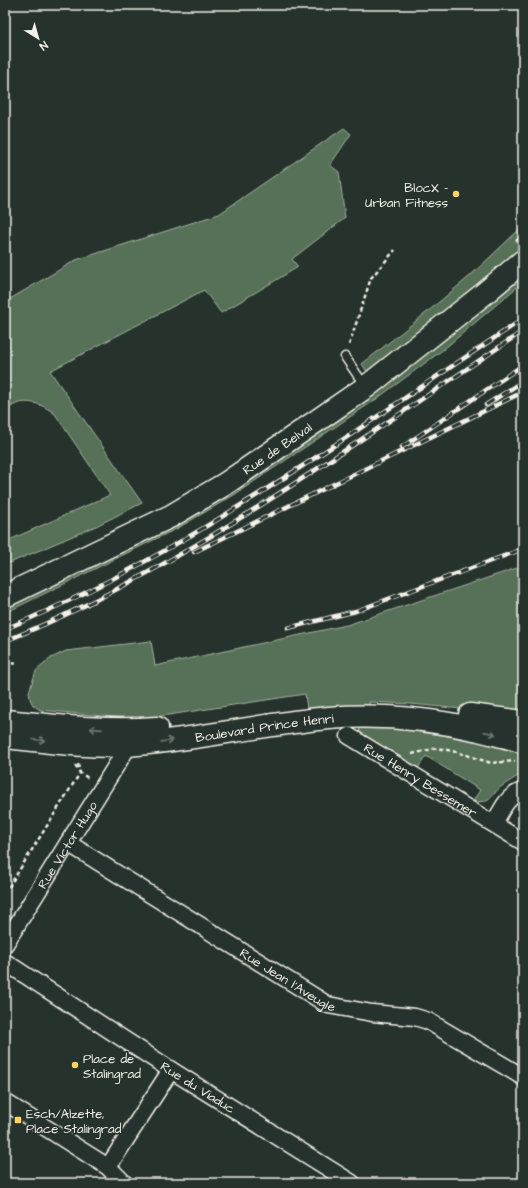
<svg xmlns="http://www.w3.org/2000/svg" width="528" height="1188" font-family="'Architects Daughter',sans-serif">
<style>
.green{fill:#567158;stroke:#a5b1a0}
.lines{fill:none;stroke-linecap:round;stroke-linejoin:round}
.service-casing{stroke:#f4f1e8;stroke-width:11}
.minor-casing{stroke:#f4f1e8;stroke-width:19}
.secondary-casing{stroke:#f4f1e8;stroke-width:25}
.primary-casing{stroke:#f4f1e8;stroke-width:25}
.path{stroke:#f4f1e8;stroke-width:2.5;stroke-dasharray:4 3;stroke-linecap:butt}
.service{stroke:#26332d;stroke-width:8}
.minor{stroke:#26332d;stroke-width:16}
.secondary{stroke:#26332d;stroke-width:22}
.primary{stroke:#26332d;stroke-width:22}
.rail-casing{stroke:#f4f1e8;stroke-width:4.5}
.rail{stroke:#26332d;stroke-width:3;stroke-dasharray:9;stroke-linecap:butt}
.oneway{stroke:#6e766e}
.poi-dot{fill:#ffd166;stroke:#26332d;stroke-width:1.5}
.labels{text-anchor:middle;stroke-width:3.5;stroke-linejoin:round;paint-order:stroke}
.poi-label{font-size:13px;fill:#f4f1e8;stroke:#26332d;text-anchor:start}
.street-label{font-size:13px;fill:#f4f1e8;stroke:#26332d}
</style>
<rect width="100%" height="100%" fill="#26332d"/>
<filter id="ink" filterUnits="userSpaceOnUse"><feTurbulence type="fractalNoise" baseFrequency=".025" numOctaves="2"/><feDisplacementMap in="SourceGraphic" scale="8" xChannelSelector="R" yChannelSelector="G"/><feConvolveMatrix kernelMatrix="1 2 1 2 8 2 1 2 1" color-interpolation-filters="sRGB"/></filter>
<g filter="url(#ink)">
<path class="green" d="M344,128L351,134L330,165L339,172L345,218L292,259L298,267L221,313L204,290L50,371L142,503L96,526L5,565V542L110,495L55,414C45,406 33,400 19,403C15,404 9,408 5,410V302L76,260L219,214Z
M523,226V282L444,349L375,400L234,495L178,528L5,613V596L171,516L373,381L362,364L426,313L470,276Z
M523,566V715L411,704L369,702L370,706L307,709L305,694L162,716L133,719L40,710L33,705L30,699L29,692L36,671L51,658L66,651L151,641L155,666L347,625Z
M359,724L449,728L523,750V766L521,774C515,778 508,782 502,786C489,796 494,804 473,801L480,790L426,756L416,771L371,740L360,735Z"/>
<g class="lines">
<g class="service-casing">
<path id="service" d="M345,357L365,386"/>
</g>
<g class="minor-casing">
<g id="minor">
<path id="s1" d="M349,736L523,842"/>
<path d="M494,824C501,811 507,795 523,791"/>
<path id="s2" d="M68,843L328,1005L372,1013L415,1017L428,1021L523,1077"/>
<path id="s3" d="M5,944L129,745"/>
<path id="s4" d="M5,962L171,1070L352,1183"/>
<path d="M5,1102L108,1167L124,1183"/>
<path d="M108,1167L171,1070"/>
</g>
</g>
<g class="secondary-casing">
<g id="secondary">
<path id="s5" d="M5,596L171,516L225,484L366,387L485,293L523,261"/>
</g>
</g>
<g class="primary-casing">
<g id="primary">
<path d="M470,715L523,722"/>
<path d="M5,721C56,726 106,732 157,728"/>
<path id="s6" d="M5,737C46,741 88,748 128,745C196,740 262,724 329,718C379,714 430,719 479,730C494,734 509,737 523,742"/>
</g>
</g>
<path class="path" d="M516,241L523,235
M349,345L371,278L395,250
M5,662L17,664
M412,754L437,748L457,752L491,763L515,761
M78,764L80,773L88,778
M5,893L80,773L74,764
M5,1025L7,1026"/>
<use href="#service" class="service"/>
<use href="#minor" class="minor"/>
<use href="#secondary" class="secondary"/>
<use href="#primary" class="primary"/>
<g class="rail-casing">
<path id="rail" d="M486,405L523,381
M402,447L523,365
M194,552L523,392
M288,628L356,611L523,549
M5,629C130,578 244,505 356,431C412,393 467,356 523,319
M5,641C120,595 226,529 329,461C394,418 458,375 523,331"/>
</g>
<use href="#rail" class="rail"/>
</g>
<defs><path id="oneway-shaft" d="M-6 0H5M1.5-3L5.5 0L1.5 3" fill="none" stroke-width="1.6" stroke-linecap="round" stroke-linejoin="round"/></defs>
<g class="oneway">
<use href="#oneway-shaft" transform="translate(96 729) rotate(-176)"/>
<use href="#oneway-shaft" transform="translate(490 733) rotate(13)"/>
<use href="#oneway-shaft" transform="translate(39 740) rotate(5)"/>
<use href="#oneway-shaft" transform="translate(167 741) rotate(-8)"/>
</g>
</g>
<g class="poi-dot">
<circle cx="456" cy="194" r="4"/>
<circle cx="75" cy="1065" r="4"/>
<rect x="14" y="1116" width="8" height="8" rx="2"/>
</g>
<g class="labels">
<g class="poi-label">
<text x="448" y="192" text-anchor="end">BlocX -<tspan x="448" dy="15">Urban Fitness</tspan></text>
<text x="83" y="1063">Place de<tspan x="83" dy="15">Stalingrad</tspan></text>
<text x="26" y="1118">Esch/Alzette,<tspan x="26" dy="15">Place Stalingrad</tspan></text>
</g>
<g class="street-label">
<text dy="5" stroke="none"><textPath href="#s5" startOffset="310">Rue de Belval</textPath></text>
<text dy="5" stroke="none"><textPath href="#s6" startOffset="261">Boulevard Prince Henri</textPath></text>
<text dy="5" stroke="none"><textPath href="#s1" startOffset="84">Rue Henry Bessemer</textPath></text>
<text dy="5" stroke="none"><textPath href="#s3" startOffset="117">Rue Victor Hugo</textPath></text>
<text dy="5" stroke="none"><textPath href="#s2" startOffset="259">Rue Jean l'Aveugle</textPath></text>
<text dy="5" stroke="none"><textPath href="#s4" startOffset="230">Rue du Viaduc</textPath></text>
</g>
</g>
<rect width="528" height="1188" fill="none" stroke="#26332d" stroke-width="20"/>
<rect x="10" y="10" width="508" height="1168" fill="none" stroke="#f4f1e8" stroke-width="1.5" filter="url(#ink)"/>
<g transform="translate(38 38) rotate(143)" stroke="#26332d" stroke-width="3" paint-order="stroke">
<path d="M0-3L7 15L0 10L-7 15Z" fill="#f4f1e8"/>
<text y="-6" font-size="11" font-weight="bold" text-anchor="middle" fill="#f4f1e8">N</text>
</g>
</svg>
